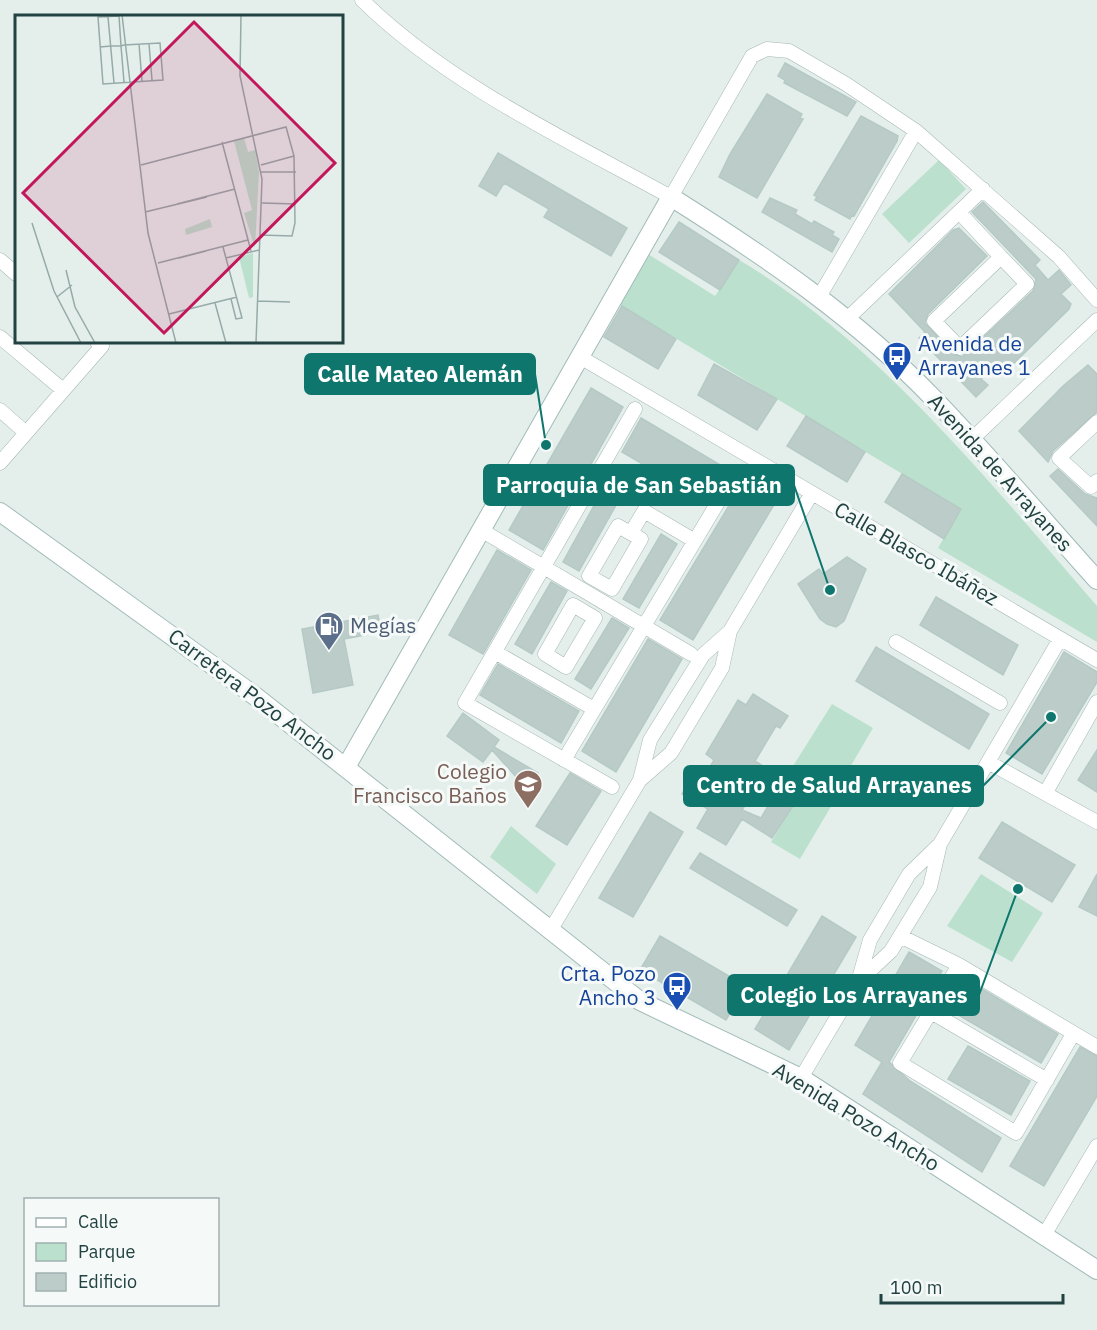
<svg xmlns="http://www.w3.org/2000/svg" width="1097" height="1330" font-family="'IBM Plex Sans',sans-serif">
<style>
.green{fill:#bbe1ce}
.building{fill:#bccdc9;stroke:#b5c9c5;stroke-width:1.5}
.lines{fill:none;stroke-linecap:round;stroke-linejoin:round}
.street-casing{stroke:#a6b8b5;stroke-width:15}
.secondary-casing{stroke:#a1bbb9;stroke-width:20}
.street{stroke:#fff;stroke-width:14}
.secondary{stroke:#fff;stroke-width:18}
.labels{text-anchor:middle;stroke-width:6;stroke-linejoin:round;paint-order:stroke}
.transit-label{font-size:21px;fill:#164399;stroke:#f5faf9;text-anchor:start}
.street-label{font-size:21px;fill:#214241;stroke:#f5faf9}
.service-label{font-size:21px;fill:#4e5e75;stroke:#f5faf9;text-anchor:start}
.education-label{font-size:21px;fill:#785e54;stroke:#f5faf9;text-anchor:end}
.inset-road{fill:none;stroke:#96aaa8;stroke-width:1.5}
.view{fill:#c2185b;fill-opacity:0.15;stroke:#c2185b;stroke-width:3}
.inset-edge{fill:none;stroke:#214241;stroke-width:3}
.leader{fill:none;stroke:#0f766e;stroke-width:2}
.callout-dot{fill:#0f766e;stroke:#f5faf9;stroke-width:2}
.callout{fill:#0f766e;stroke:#0f766e;stroke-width:2}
.callout-label{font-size:22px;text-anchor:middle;font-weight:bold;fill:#fff}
</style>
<rect width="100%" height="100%" fill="#e4efec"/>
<path class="green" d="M939,160L966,189L909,243L882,214Z
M648,254L715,296L739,260C878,342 992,485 1097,606V642L938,548L961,509L620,305Z
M832,704L873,728L832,798L788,774Z
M804,787L833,803L800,859L771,842Z
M511,826L556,864L537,894L490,857Z
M981,874L1043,913L1012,962L947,926Z"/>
<path class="building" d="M785,63L856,102L847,116L784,83L785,80L778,76Z
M767,94L802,114L800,118L803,119L757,198L719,177L730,154Z
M861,116L898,136L897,141L854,216L852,215L850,219L815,200L817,197L814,195Z
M498,153L627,228L611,256L544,217L549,209L504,183L496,196L479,186Z
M770,198L797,210L795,214L812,224L814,221L834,232L832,235L839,239L832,252L762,212Z
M983,202L1040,260L1035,265L1048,280L1059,270L1071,285L1061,294L1071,304L1069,309L1008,369L1002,372L996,366L981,379L988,385L976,397L919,338L925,332L889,294L953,230L959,228L987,256L928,314L925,323L954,354L962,357L1033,291L1036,279L972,212Z
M679,222L739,260L720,290L659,252Z
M622,306L676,339L658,369L604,337Z
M714,364L777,399L757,430L698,395Z
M1088,365L1097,374V412L1053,451L1048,462L1019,431L1063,386Z
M591,388L623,407L543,550L509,530Z
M806,416L865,452L847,482L787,446Z
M641,418L727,469L707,502L622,452Z
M1058,469L1085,494L1097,498V526L1050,476Z
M612,473L629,482L579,571L563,562Z
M902,474L961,509L944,539L885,502Z
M745,479L778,498L693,640L660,620Z
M661,534L677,544L639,608L623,599Z
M497,550L531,570L483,654L449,635Z
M847,557L866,569L844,621L836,627L827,624L820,619L798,584L819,569L823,574Z
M551,582L567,591L532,654L515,644Z
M936,597L1018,645L1003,675L920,625Z
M378,615L381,632L344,639L353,685L313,693L302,629Z
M612,618L629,628L591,689L575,679Z
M648,639L682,659L616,772L582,751Z
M876,647L989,714L969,749L856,681Z
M1064,652L1097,672V682L1042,774L1006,753Z
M498,664L579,711L561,743L480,695Z
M753,694L788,716L780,728L776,726L755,761L768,769L742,810L761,818L781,784L800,795L772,838L742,819L726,845L697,828L708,809L682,794L689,781L698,786L714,760L706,754L738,700L746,705Z
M463,713L499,740L494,747L538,773L528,790L492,750L483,762L447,736Z
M1097,750V792L1078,780Z
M570,773L601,791L567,845L536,826Z
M650,812L683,832L633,917L599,898Z
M1002,822L1075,865L1052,902L979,858Z
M700,853L797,910L787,926L690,868Z
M1097,874V916L1079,907Z
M822,916L856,937L789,1050L755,1029Z
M660,936L746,986L726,1020L640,970Z
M909,952L942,971L889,1062L910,1081L1001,1138L982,1172L863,1094L882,1062L855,1045Z
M965,979L1058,1034L1041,1063L948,1009Z
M968,1046L1030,1081L1011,1115L948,1079Z
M1080,1047L1097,1056V1096L1044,1186L1010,1166Z"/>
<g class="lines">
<g class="street-casing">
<path id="street" d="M362,0C446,83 567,140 671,197L752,56L767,49L789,51L846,84L916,131L1059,257L1097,300
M959,212L1001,257
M1001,257L1027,284L960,348L934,321Z
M0,260L16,274
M819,297L916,131
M846,320L983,189
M0,337L63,390
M580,357L1097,660
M0,410L26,433
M1097,422L1059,458L1091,487L1097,481
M971,440L1097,320
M0,463L102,346L97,342
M618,526L641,539L612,589L589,576Z
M481,530L691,654
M631,533L644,511L695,541
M573,605L595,618L566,667L545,654Z
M896,642L1000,703
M495,652L594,709
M564,760L736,472
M988,762L1097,822
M640,780L671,753L722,668L730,631L812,493
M612,787L465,703L635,409
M1046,792L1097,702
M550,931L640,780L650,740L703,655L730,631
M900,936L959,965L1097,1047
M959,965L900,1063L1016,1133L1073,1034
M858,982L891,951L930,887L940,844L1060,639
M931,1012L1047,1080
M801,1078L858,982L870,940L909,874L940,844
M1043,1237L1097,1146"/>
</g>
<g class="secondary-casing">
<path id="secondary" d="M0,512L255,696L640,1001L801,1078L1097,1270
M346,767L671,197C765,256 856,318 933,398C990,457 1043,520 1097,580"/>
</g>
<use href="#street" class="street"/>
<use href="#secondary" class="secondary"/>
</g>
<defs>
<g id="bus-pin" transform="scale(1.5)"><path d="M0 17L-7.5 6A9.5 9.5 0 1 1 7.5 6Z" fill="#1a4fb4" stroke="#f5faf9"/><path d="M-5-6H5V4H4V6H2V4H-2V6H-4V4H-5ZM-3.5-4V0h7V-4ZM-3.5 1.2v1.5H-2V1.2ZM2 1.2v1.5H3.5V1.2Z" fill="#fff"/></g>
<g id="fuel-pin" transform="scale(1.5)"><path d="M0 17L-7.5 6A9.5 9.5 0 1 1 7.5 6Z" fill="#5c6f8a" stroke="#f5faf9"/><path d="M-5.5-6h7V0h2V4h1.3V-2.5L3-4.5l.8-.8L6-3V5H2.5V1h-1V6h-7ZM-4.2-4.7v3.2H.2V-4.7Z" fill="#fff"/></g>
<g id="school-pin" transform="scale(1.5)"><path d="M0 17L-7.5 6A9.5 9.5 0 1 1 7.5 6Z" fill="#8d6e63" stroke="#f5faf9"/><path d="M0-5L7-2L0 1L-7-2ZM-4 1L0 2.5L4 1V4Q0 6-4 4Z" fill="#fff"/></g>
</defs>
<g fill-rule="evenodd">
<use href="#bus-pin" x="897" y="356"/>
<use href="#fuel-pin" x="329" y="626"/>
<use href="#school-pin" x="528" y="784"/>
<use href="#bus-pin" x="677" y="986"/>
</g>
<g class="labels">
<g class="transit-label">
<text x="918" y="351">Avenida de<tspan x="918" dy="24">Arrayanes 1</tspan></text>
<text x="656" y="981" text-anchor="end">Crta. Pozo<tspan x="656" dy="24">Ancho 3</tspan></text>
</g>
<g class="street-label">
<text transform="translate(1000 473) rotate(48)" y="7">Avenida de Arrayanes</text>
<text transform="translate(916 554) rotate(30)" y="7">Calle Blasco Ibáñez</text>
<text transform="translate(252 695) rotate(37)" y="7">Carretera Pozo Ancho</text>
<text transform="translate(856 1117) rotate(31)" y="7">Avenida Pozo Ancho</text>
</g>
<g class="service-label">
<text x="350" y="633">Megías</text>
</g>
<g class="education-label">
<text x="507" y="779">Colegio<tspan x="507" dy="24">Francisco Baños</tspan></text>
</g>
</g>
<g transform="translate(15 15)">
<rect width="328" height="328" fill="#e4efec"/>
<path d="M229,123L233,137L240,135L244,157L240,233L229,198L237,195L219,126ZM195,204L197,212L171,220L170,214ZM238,238V282L234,283L224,242Z" fill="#bbe1ce"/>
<path class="inset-road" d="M107,0L133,218L161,328M226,0L225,61L247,164L241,328M93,2L99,68M124,29L127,66M134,29L137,65M85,32L96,31H106L109,30L145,28L148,65L88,69L83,2L104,1L106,31L109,67M207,127L236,236M126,150L271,112L279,141L280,208L277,221L245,220M246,150L279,141M246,157H281M247,188L281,189M162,189L220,174M130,197L192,182M17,208L39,276L66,328M208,232L227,303L221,304L216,284M164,243L191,236M211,243L244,235M143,248L233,225M51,255L60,292L80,328M42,282L57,270M242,286L275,287M200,288L211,328M154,299L222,282"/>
<path class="view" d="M179,7L320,148L149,318L8,178Z"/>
<rect width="328" height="328" class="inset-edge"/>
</g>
<path class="leader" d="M546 445L535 374M830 590L794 485M1051 717L983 786M1018 889L979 995"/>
<g class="callout-dot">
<circle cx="546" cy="445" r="6"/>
<circle cx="830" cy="590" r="6"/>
<circle cx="1051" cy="717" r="6"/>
<circle cx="1018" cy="889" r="6"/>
</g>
<g class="callout">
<rect x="305" y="354" width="230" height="40" rx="6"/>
<rect x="484" y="465" width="310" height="40" rx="6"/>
<rect x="684" y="766" width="299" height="40" rx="6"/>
<rect x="728" y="975" width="251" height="40" rx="6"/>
</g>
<g class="callout-label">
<text x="420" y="382">Calle Mateo Alemán</text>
<text x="639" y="493">Parroquia de San Sebastián</text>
<text x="834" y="793">Centro de Salud Arrayanes</text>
<text x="854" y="1003">Colegio Los Arrayanes</text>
</g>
<rect x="24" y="1198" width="195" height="108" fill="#f5faf9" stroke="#a0b0af" stroke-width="1.5"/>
<rect x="36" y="1218" width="30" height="9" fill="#ffffff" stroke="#a0b0af" stroke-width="1.5"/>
<text x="78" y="1228" font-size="18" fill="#214241">Calle</text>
<rect x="36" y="1243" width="30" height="18" fill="#bbe1ce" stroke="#a0b0af" stroke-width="1.5"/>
<text x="78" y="1258" font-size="18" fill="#214241">Parque</text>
<rect x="36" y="1273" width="30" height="18" fill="#bccdc9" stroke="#a0b0af" stroke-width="1.5"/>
<text x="78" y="1288" font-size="18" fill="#214241">Edificio</text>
<path d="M881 1294v9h182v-9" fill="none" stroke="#214241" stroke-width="3"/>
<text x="890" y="1294" font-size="18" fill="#214241" stroke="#f5faf9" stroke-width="4.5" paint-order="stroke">100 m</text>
</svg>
